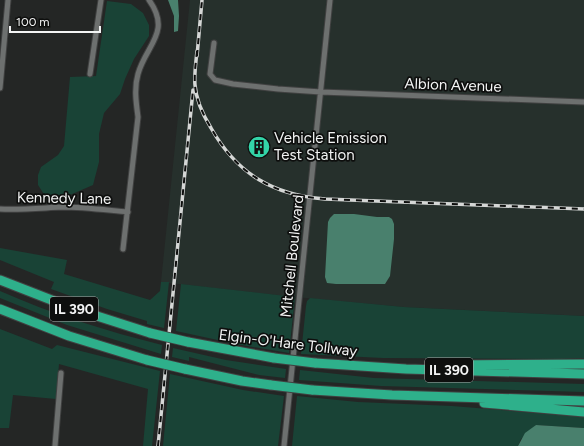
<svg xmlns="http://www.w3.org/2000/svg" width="584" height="446" font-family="Figtree,sans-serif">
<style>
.built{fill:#26302c}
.green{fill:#194336}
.water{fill:#49806d}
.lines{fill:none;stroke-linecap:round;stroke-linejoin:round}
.minor-casing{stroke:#404141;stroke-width:7}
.motorway-casing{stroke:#404141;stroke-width:11}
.minor{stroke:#6d706f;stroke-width:5}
.motorway{stroke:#2eb08b;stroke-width:9}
.rail-casing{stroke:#d5d7d6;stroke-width:3.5}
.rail{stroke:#0e0f0e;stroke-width:2;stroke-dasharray:6;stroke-linecap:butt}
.motorway-bridge-casing{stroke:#404141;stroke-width:11;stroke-linecap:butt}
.motorway-bridge{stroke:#2eb08b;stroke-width:9}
.labels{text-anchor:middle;stroke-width:3.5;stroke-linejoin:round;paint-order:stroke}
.shield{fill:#0e0f0e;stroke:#aeafaf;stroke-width:1}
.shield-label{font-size:14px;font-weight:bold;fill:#f3f4f4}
.street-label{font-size:15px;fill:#f3f4f4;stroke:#0e0f0e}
.poi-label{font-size:15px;fill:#f3f4f4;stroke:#0e0f0e;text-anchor:start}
</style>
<rect width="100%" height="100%" fill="#242625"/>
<path class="built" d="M190,0H584V316L404,307L295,297L161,282Z"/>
<path class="green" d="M107,1L131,4L143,13L149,25V36L134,59L125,79L120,94L104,113L99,134V162L93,185L56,201L49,202L38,185V175L41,167L58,155L64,146L70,77L96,76Z
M0,248L67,260L64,274L150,300L160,291L161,282H169L164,328L147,324V321L107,309L51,289L54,282L0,260Z
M181,284L295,297L289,353L236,344L176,331Z
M0,291C52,314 106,331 162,345L161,354L67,325L0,298Z
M310,298L404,307L584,316V358L562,359L383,358L301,354L306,306L307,301Z
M0,329L52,349L57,345L160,371L152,446H143L148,389L59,364L56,399L13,395L9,428H0Z
M173,348L226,360L286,369L285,378L259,375L189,357V361L172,357Z
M300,370L374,378L584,384V392L381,386L299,380Z
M170,374L243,390L284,396L278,446H163Z
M297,396L358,402L452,406L584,417V428L536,425L521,439L518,446H292Z"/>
<path class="water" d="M168,0H178L179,16L178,31L174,32V16Z
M334,214H354L377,217H389L392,219L394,224V239L390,276L385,284H336L327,283L325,277L328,222L330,218Z
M536,425L584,428V446H518L525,433Z"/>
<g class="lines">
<g class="minor-casing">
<path id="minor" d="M214,43L210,74L215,80L233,84L278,89L321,92L584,102
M90,74L101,0
M0,88L8,0
M0,209C21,210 41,208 62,207C84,207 106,210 128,212
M123,249L138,117C136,102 134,88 138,74C146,45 172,32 149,0
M55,446L61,373
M284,446L330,0"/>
</g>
<g class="motorway-casing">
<path id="motorway" d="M0,280L72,308L150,333
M0,309L69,336L147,360
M188,342L274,358
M315,363L406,369L584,374
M453,365L584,364
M185,369L242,381L271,385
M312,390L392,395L584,401
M484,403L584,412"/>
</g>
<use href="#minor" class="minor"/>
<use href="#motorway" class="motorway"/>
<g class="rail-casing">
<path id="rail" d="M197,51C196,62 194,74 195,85C196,99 203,115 211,128C237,174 273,195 325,199L584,209
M197,56L202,0
M158,446L193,90"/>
</g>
<use href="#rail" class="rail"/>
<g class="motorway-bridge-casing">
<path id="motorway-bridge" d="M150,333L188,342
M274,358L315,363
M147,360L185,369
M271,385L312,390"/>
</g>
<use href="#motorway-bridge" class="motorway-bridge"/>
</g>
<defs>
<g id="building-disc" transform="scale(1.15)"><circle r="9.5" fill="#33d4a8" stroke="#0e0f0e"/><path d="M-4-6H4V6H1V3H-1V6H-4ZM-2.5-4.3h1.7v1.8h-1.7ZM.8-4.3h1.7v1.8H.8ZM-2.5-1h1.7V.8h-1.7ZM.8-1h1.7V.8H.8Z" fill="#111"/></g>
</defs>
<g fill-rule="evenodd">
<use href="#building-disc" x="259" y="147"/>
</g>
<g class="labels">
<g class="shield">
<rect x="50" y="297" width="48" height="24" rx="3"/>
<rect x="425" y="358" width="48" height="24" rx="3"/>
</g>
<g class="shield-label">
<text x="74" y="314">IL 390</text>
<text x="449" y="375">IL 390</text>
</g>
<g class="street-label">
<text transform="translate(453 85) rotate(2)" y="5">Albion Avenue</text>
<text transform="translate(64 198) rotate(1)" y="5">Kennedy Lane</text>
<text transform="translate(292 256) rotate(-84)" y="5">Mitchell Boulevard</text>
<text transform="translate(288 343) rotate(7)" y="5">Elgin-O'Hare Tollway</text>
</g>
<g class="poi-label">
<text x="274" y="143">Vehicle Emission<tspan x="274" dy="17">Test Station</tspan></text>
</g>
</g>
<path d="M10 26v6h90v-6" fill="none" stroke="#f3f4f4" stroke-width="2"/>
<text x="16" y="26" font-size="12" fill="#f3f4f4" stroke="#0e0f0e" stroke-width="3" paint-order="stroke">100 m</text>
</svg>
